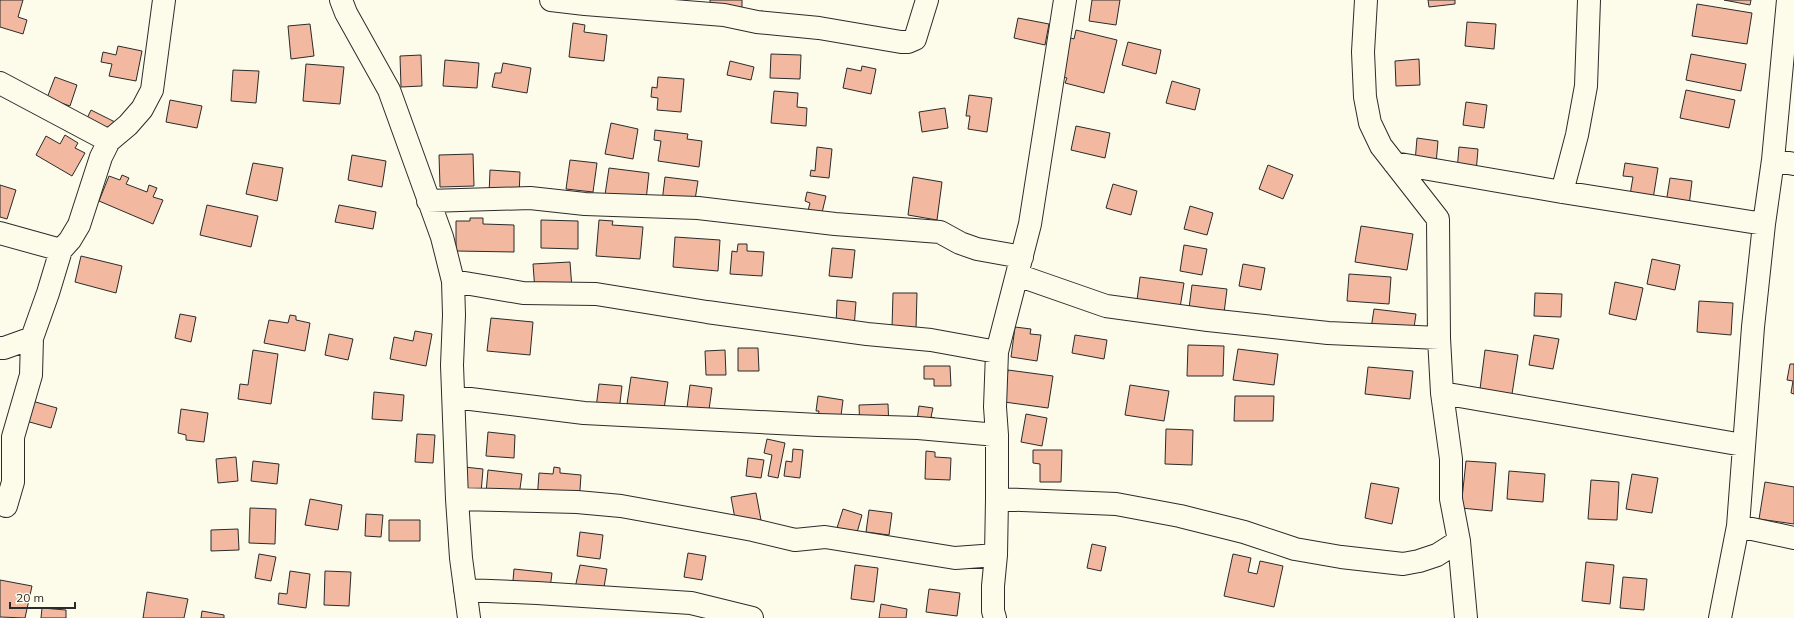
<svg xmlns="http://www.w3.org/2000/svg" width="1794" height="618" font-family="Mulish,sans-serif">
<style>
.building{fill:#f2b8a0;stroke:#2b2b2b}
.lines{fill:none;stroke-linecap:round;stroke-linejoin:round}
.minor-casing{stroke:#2b2b2b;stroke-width:24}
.minor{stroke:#fdfbea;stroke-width:22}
</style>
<rect width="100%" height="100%" fill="#fdfbea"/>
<path class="building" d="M0,0H23L18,17L27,20L23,34L0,27Z
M710,0H742V9L710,8Z
M1092,0H1120L1116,25L1089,21Z
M1428,0H1455V4L1429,7Z
M1724,0H1751L1750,5Z
M1697,4L1752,13L1747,44L1692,36Z
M1018,18L1049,24L1045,45L1014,38Z
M1467,22L1496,24L1494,49L1465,46Z
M573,23L585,25L584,32L607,35L604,61L569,57Z
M310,24L314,56L291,59L288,26Z
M1076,30L1117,40L1104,93L1065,83L1067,78L1058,76L1068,37L1074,39Z
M1128,42L1161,50L1156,74L1122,65Z
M118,46L142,51L136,81L109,76L112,64L101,62L103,52L116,55Z
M771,54L801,55L800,79L770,78Z
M1691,54L1746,64L1741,91L1686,80Z
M421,55L422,86L401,87L400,56Z
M1419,59L1420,85L1396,86L1395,61Z
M445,60L479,63L477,88L443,86Z
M730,61L754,67L751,80L727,75Z
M503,63L531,68L527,93L492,87L495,73H501Z
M306,64L344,67L340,104L303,101Z
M862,66L876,69L871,94L843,88L847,68L861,71Z
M233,70L259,71L256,103L231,101Z
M55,77L77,85L70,106L47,98Z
M658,77L684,79L681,112L657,110L658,98L651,97L652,87L657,88Z
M1172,81L1200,89L1195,110L1166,103Z
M1686,90L1735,100L1729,128L1680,118Z
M774,91L798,93L797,107L807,108L806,126L771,123Z
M969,95L992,98L987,132L968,129L970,116H966Z
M170,100L202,106L197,128L166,122Z
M1466,102L1487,105L1484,128L1463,125Z
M945,108L948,128L922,132L919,112Z
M91,110L117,123L106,143L81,131Z
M611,123L638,129L633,159L605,154Z
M1076,126L1110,133L1105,158L1071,150Z
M655,130L688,134L687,139L702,141L699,167L658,161L661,141L654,140Z
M65,135L78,143L75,148L85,153L72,176L36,155L46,136L60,144Z
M1417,138L1438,141L1436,164L1415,162Z
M817,147L832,149L829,178L810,176L811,170L815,171Z
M1459,147L1478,149L1476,173L1457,171Z
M473,154L474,186L440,187L439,155Z
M352,155L386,161L382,187L348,180Z
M570,160L597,163L593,192L566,189Z
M253,163L283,168L277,201L246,194Z
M1625,163L1658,168L1653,199L1630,195L1633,177L1623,176Z
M1268,165L1293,175L1283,199L1259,189Z
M609,168L649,173L646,200L605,195Z
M490,170L520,172L519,196L489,195Z
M122,175L129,178L126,184L147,192L149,185L157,188L153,197L163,200L153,224L99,201L109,176L120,180Z
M665,177L698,181L694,206L662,202Z
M913,177L942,182L937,220L908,215Z
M1670,178L1692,181L1689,206L1666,203Z
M1113,184L1137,191L1131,215L1106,208Z
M0,185L16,190L7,219L0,217Z
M807,192L826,196L820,221L806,218L810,203L805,201Z
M207,205L258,216L251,247L200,235Z
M339,205L376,212L373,229L335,222Z
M1190,206L1213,213L1207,235L1184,229Z
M470,218H483V224L514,225V252L456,251V221H470Z
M541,220L578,221V249L541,248Z
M599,220L613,221L612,225L643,227L640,259L596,256Z
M1361,226L1413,234L1407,270L1355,262Z
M675,237L720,240L718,271L673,267Z
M738,244H747V251L764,252L762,276L730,274L732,251L737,252Z
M1184,245L1207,249L1202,275L1180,271Z
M832,248L855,250L852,278L829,276Z
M81,256L122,266L116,293L75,282Z
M1652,259L1680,265L1675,290L1647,284Z
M570,262L572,289L535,291L533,264Z
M1243,264L1265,268L1261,290L1239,286Z
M1349,274L1391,277L1389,304L1347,301Z
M1140,277L1184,283L1179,314L1136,308Z
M1615,282L1643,288L1636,320L1609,314Z
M1192,285L1227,289L1224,313L1189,308Z
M893,293H917L916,329L892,328Z
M1535,293L1562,294L1561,317L1534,316Z
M837,300L856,302L854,328L836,326Z
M1699,301L1733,303L1731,335L1697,332Z
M1374,309L1416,314L1411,348L1369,342Z
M180,314L196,317L191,342L175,338Z
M290,315L296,316V320L310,323L305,351L264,343L269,320L288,323Z
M491,318L533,322L530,355L487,351Z
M1015,327L1031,329L1030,334L1041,335L1037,361L1011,357Z
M415,331L432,334L426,366L390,359L394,337L413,341Z
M329,334L353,339L348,360L325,355Z
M1075,335L1107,340L1104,359L1072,353Z
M1534,335L1559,339L1553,369L1529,365Z
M1188,345L1224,346L1223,376H1187Z
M738,348H758L759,371H738Z
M1238,349L1278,354L1274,385L1233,380Z
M253,350L278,354L271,404L238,399L240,384L248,385Z
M725,350L726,375H706L705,351Z
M1485,350L1518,355L1512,394L1480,389Z
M1790,364H1794V394L1791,393L1793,381L1787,380Z
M924,366H950L951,386H934V379H924Z
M1368,367L1413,371L1410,399L1365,394Z
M1008,370L1053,376L1048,408L997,401L1005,392Z
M631,377L668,382L664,409L627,404Z
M599,384L622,386L619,411L596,408Z
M690,385L712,388L708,417L686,415Z
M1130,385L1169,391L1164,421L1125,415Z
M374,392L404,395L402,421L372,419Z
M818,396L843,400L839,431L816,428L819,411H816Z
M1235,396H1274L1273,421H1234Z
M32,401L57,408L51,428L26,421Z
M888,404L889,429L860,431L859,405Z
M919,406L933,408L931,417L935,418L933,430L916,428Z
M181,409L208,413L204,442L186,440V435L178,433Z
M1026,414L1047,418L1042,446L1021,442Z
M1166,429L1193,430L1192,465L1165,464Z
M488,432L515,435L514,458L486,456Z
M417,434L435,435L433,463L415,462Z
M767,439L785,443L778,478L768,476L772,455L764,453Z
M793,449L803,450L800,478L784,476L786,461L792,462Z
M1033,450H1062L1061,482H1040V464L1033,463Z
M926,451L935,452V457L951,458L950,480L925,479Z
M236,457L238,481L218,483L216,459Z
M748,458L764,460L761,478L746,476Z
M253,461L279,464L277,484L251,481Z
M1466,461L1496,463L1492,511L1461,508Z
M464,467L483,469L481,493L461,492Z
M554,467L560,468V473L581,475L579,504L537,501L539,473L553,474Z
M488,470L522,474L519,496L486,493Z
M1509,471L1545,474L1543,502L1507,499Z
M1632,474L1658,478L1652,513L1626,509Z
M1591,480L1619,482L1617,520L1588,519Z
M1765,482L1794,487V524L1759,519Z
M1371,483L1399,488L1392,524L1365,518Z
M756,493L761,520L736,524L731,497Z
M310,499L342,505L338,530L305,525Z
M250,508L276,509L275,544L249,543Z
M843,509L862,515L856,536L836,531Z
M869,510L892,513L889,535L866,532Z
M366,514L383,515L381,537L365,536Z
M389,520H420V541H389Z
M238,529L239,550L211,551V530Z
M580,532L603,535L600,559L577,556Z
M1092,544L1106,547L1101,571L1087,568Z
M688,553L706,556L702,580L684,577Z
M259,554L276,557L271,581L255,578Z
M1233,554L1251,558L1248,572L1257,574L1260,561L1283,566L1274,607L1224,596Z
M1586,562L1614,565L1610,604L1582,601Z
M580,565L607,569L603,593L575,588Z
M855,565L878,568L874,602L851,599Z
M514,569L552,573L549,596L512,592Z
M290,571L310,574L306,608L278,604L279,593L287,594Z
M325,571L351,572L349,606L324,605Z
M1623,577L1647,579L1644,610L1620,608Z
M0,580L32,586L25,618L0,617Z
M929,589L960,593L957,616L926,612Z
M147,592L188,599L184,618H143Z
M881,604L907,609L906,618H879Z
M42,608L66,610V618H41Z
M202,611L224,615V618H201Z"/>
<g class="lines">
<g class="minor-casing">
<path id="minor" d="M341,0L346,13L389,90L442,237L453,281L454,315L452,365L457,499L461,558L469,618
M551,0L585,4L724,15L757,22L819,28L901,42H908L915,39L927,0
M1366,0L1363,52L1365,97L1370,123L1381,146L1438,219L1439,338L1442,393L1451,459V499L1459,541L1466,618
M0,83L109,141
M1773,160L1794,164
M1394,163L1562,192L1764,224
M1562,192L1577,135L1586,86L1589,0
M428,201L530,198L585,204L698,208L835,224L940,232L960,243L977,249L1022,257
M0,233L61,250L70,240L79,225L101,157L109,141L128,125L142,109L152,90L164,0
M1017,275L1106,306L1208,320L1328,333L1439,338
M453,281L523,293L596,294L707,312L867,334L931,340L997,352
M0,348H4L32,338
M1442,393L1743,445
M454,397L584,413L818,425L918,428L997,435
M457,499L577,502L621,506L753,530L795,540L825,537L955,558L996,555
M997,499L1116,504L1180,516L1244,532L1295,549L1341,557L1403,564L1419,561L1437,555L1459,541
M6,506L13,482V437L31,375L32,338L48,293L61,250
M1738,526L1794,538
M465,590L537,593L691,603L752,618
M995,618L993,611V586L996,555L997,499V435L995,407L997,352L1030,224L1065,0
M1720,618L1738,526L1753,327L1764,224L1773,160L1788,0"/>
</g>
<use href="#minor" class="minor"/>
</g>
<path d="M10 602v6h65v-6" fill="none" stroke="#2b2b2b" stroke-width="2"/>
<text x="16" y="602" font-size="12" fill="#2b2b2b" stroke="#fdfbea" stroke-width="3" paint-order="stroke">20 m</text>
</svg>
